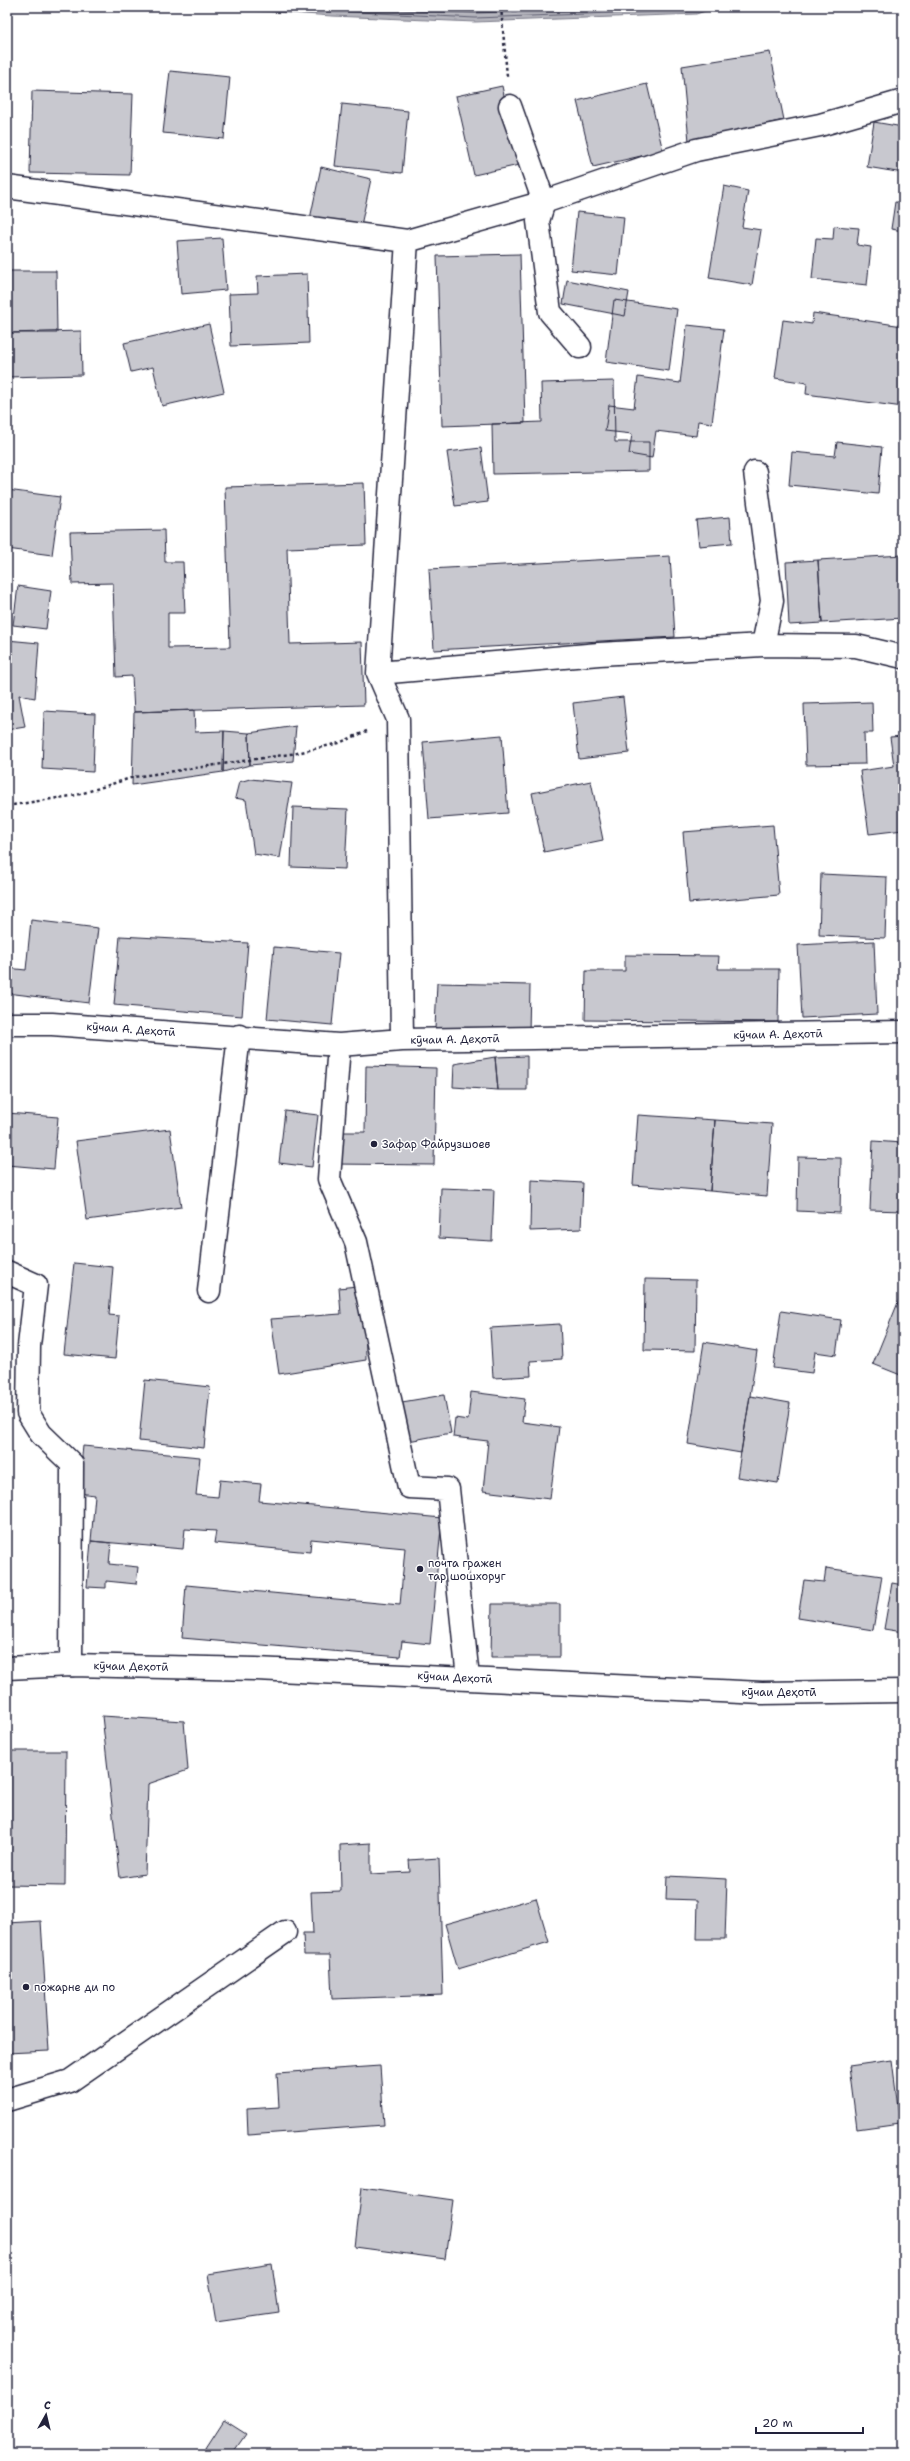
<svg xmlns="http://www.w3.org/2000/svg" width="910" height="2461" font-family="'Shantell Sans',sans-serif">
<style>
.water{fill:#b4b4bc;stroke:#7a7a88}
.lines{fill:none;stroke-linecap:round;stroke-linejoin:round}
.shore{stroke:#5c5c6f;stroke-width:1}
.building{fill:#c8c8cf;stroke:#22223b}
.street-casing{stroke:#22223b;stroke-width:25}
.secondary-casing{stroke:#22223b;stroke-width:25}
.path{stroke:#22223b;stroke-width:2.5;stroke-dasharray:3 3;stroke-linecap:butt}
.street{stroke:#fff;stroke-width:22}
.secondary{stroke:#fff;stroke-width:22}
.poi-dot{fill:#22223b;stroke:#fff;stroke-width:1.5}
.labels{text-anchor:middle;stroke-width:3;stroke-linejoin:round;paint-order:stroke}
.street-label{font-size:11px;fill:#22223b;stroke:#fff}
.poi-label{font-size:11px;fill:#22223b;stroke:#fff;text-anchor:start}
</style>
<rect width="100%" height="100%" fill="#fff"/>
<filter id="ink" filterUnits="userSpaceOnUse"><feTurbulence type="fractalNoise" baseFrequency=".025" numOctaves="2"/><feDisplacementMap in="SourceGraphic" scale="8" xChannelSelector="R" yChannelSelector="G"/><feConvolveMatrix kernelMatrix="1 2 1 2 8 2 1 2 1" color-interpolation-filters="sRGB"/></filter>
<g filter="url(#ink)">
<path class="water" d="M206,7H718L696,14L475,22L332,16Z"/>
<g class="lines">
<path class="shore" d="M262,7L475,18L695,10L704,7
M332,7L475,13L636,7"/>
</g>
<path class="building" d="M770,52L784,120L689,141L682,66Z
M170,71L230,77L224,139L163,133Z
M647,84L663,151L593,167L577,101Z
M502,86L519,165L474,175L456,96Z
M32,91L133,94L130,175L30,173Z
M342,104L408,111L402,173L335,166Z
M874,122L903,127V173L867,167Z
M321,167L371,179L360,230L310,219Z
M724,186L748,191L742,227L761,230L752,285L709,278Z
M895,202L903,203V231L891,229Z
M577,212L624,217L618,275L571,270Z
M834,226L859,228L857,245L871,247L867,285L812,279L816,238L833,239Z
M222,238L226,290L181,294L177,241Z
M520,254L525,423L442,426L437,256Z
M7,271H56L57,333H7Z
M307,274L309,343L231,346L229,294L258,293L257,276Z
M567,280L629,292L625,316L563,304Z
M614,300L677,309L669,371L606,362Z
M813,313L903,326V407L806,394L807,383L775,378L783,320L812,324Z
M209,324L224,392L162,406L153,367L131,372L124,343Z
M687,325L724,329L712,423L698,421L696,436L656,431L652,458L629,454L632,434L605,431L609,405L634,408L638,377L680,383Z
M81,331L82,375L7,377V333Z
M614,381L615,442H649V471L493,474L492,424L542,422L541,383Z
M837,442L882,447L878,494L789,485L792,452L835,456Z
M481,448L488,502L455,506L447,452Z
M364,483L366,545L287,548L290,644L362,642L364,705L134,712L132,676L116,677L113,583L72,584L70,532L164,530L165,562H183L185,613H168V648L230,647L225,487Z
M7,490L60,497L52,555L7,549Z
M730,517L732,543L699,546L696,520Z
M903,555V618L822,623L818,560Z
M670,556L675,637L434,650L429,569Z
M818,560L822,623L789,625L786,562Z
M18,586L51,591L46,629L13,625Z
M7,640L39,643L35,698L19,695L25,727L7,730Z
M623,697L629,753L579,759L573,703Z
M872,702L873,733H864L865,764L806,765L804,704Z
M194,710L195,732L224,731L223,772L132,785L134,712Z
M44,711L95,714L93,772L42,769Z
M296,726L293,761L250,765L249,733Z
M224,731L249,733L250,765L223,772Z
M502,735L508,813L429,819L423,742Z
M903,736V830L869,834L860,771L894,766L890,737Z
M250,779L292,783L280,858L254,854L246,800L235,798L239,782Z
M591,781L603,840L544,852L532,793Z
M293,807L348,809L345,869L291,867Z
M773,825L779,895L689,903L683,832Z
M821,874L887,877L885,938L819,935Z
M31,920L98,928L89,1003L7,993V968L26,970Z
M120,936L248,943L242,1016L114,1005Z
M874,941L877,1014L802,1018L798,945Z
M274,947L339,953L332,1025L267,1019Z
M625,955L719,956L718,969H779L778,1022L585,1020L586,971H625Z
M437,983L530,985L529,1033L435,1029Z
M527,1056V1090H498L495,1057Z
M495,1057L498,1090L453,1087L454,1064Z
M366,1066L436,1068L434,1165L335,1164L336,1132H365Z
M285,1111L318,1115L312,1167L279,1163Z
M7,1113L58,1117L54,1169L7,1165Z
M638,1115L715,1120L710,1191L633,1185Z
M715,1120L772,1124L767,1196L710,1191Z
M170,1129L181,1207L87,1220L76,1141Z
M873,1141L903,1143V1211L870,1210Z
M798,1157L841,1158L840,1213L797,1211Z
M531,1180L583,1183L581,1229L530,1231Z
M441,1188L494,1190L492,1241L439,1238Z
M74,1263L113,1267L109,1315L119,1316L115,1359L64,1354Z
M645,1279L696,1280L695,1351L644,1350Z
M365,1285L366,1360L279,1374L271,1319L341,1314L339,1288Z
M899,1300L903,1302V1376L873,1364Z
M781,1311L841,1320L836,1355L815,1352L812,1373L773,1368Z
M560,1324L562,1359L530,1361L531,1376L493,1378L490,1328Z
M704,1342L757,1351L741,1453L688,1444Z
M145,1380L210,1387L204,1448L139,1441Z
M471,1392L525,1399L522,1422L559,1427L550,1499L483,1491L488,1441L453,1437L455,1418L468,1420Z
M444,1395L451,1433L403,1442L396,1403Z
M750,1396L790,1403L778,1483L737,1477Z
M83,1446L200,1457L196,1495L218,1497L220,1480L261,1484L259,1501L442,1518L430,1644L402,1641L400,1657L182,1638L186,1585L400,1605L405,1548L311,1539L310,1552L214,1543L216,1531L185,1529L183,1549L91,1541L95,1495L78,1493Z
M91,1541L111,1543L109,1564L138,1567L136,1584L106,1581V1588L87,1587Z
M826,1568L882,1576L873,1630L798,1618L804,1580L824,1582Z
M892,1583L903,1585V1632L884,1629Z
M492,1604H560V1657H491Z
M102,1716L184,1721L188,1770L148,1784L145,1874L120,1878Z
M7,1751H66L65,1886L7,1885Z
M371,1843V1874L410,1872L409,1860L439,1858L443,1995L332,1999L330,1955H304L303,1933H313L311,1892L341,1891L340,1845Z
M667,1876L727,1879L725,1939H697L698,1900L666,1899Z
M536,1898L549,1942L458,1969L445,1924Z
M41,1921L49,2051L7,2053V1923Z
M892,2060L900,2123L857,2129L849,2066Z
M380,2066L384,2125L248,2135L247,2109L279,2107L277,2073Z
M362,2187L453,2200L445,2259L355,2247Z
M272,2264L279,2313L216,2322L208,2274Z
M224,2420L246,2434L232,2454H202Z"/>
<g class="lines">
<g class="street-casing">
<path id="street" d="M510,106L544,202L538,221L550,312L580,347
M7,187L407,241L544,202L696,150L820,125L903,101
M755,472L772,601L763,645
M378,673L599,654L763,645L856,646L903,657
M7,1024H52L339,1045L402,1040L903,1032
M402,1040L398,719L378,673L407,241
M339,1045L329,1179L356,1242L409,1487L448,1489L468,1678
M7,1272L36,1285L29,1346L28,1413L41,1434L72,1464L71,1665
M209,1291L239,1036
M7,2100L70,2081L285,1932"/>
</g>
<g class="secondary-casing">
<path id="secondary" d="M7,1668L71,1665L256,1669L762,1693L903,1691"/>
</g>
<path class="path" d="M501,7L507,76
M7,806L77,795L134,777L297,753L339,743L367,731"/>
<use href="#street" class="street"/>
<use href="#secondary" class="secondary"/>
</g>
</g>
<g class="poi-dot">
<circle cx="374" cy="1144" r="4"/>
<circle cx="420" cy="1569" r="4"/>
<circle cx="26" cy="1987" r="4"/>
</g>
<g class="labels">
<g class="street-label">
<text transform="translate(131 1029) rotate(4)" y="4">кӯчаи А. Деҳотӣ</text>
<text transform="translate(778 1034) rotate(-1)" y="4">кӯчаи А. Деҳотӣ</text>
<text transform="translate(455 1039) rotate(-1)" y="4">кӯчаи А. Деҳотӣ</text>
<text transform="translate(131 1666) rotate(1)" y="4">кӯчаи Деҳотӣ</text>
<text transform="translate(455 1677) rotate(3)" y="4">кӯчаи Деҳотӣ</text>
<text x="779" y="1696">кӯчаи Деҳотӣ</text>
</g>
<g class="poi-label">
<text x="382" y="1148">Зафар Файрузшоев</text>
<text x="428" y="1567">почта гражен<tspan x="428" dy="13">тар шошхоруг</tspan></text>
<text x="34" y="1991">пожарне ди по</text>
</g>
</g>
<rect width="910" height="2461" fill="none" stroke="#fff" stroke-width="24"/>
<rect x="12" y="12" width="886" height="2437" fill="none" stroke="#22223b" stroke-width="1.5" filter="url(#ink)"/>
<g transform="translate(46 2415) rotate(8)" stroke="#ffffff" stroke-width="3" paint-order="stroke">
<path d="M0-3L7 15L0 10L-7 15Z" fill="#22223b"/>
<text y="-6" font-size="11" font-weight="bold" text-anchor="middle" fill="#22223b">С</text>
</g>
<path d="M756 2427v6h107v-6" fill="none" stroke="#22223b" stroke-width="2"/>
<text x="762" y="2427" font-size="12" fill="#22223b" stroke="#ffffff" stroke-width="3" paint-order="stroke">20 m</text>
</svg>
